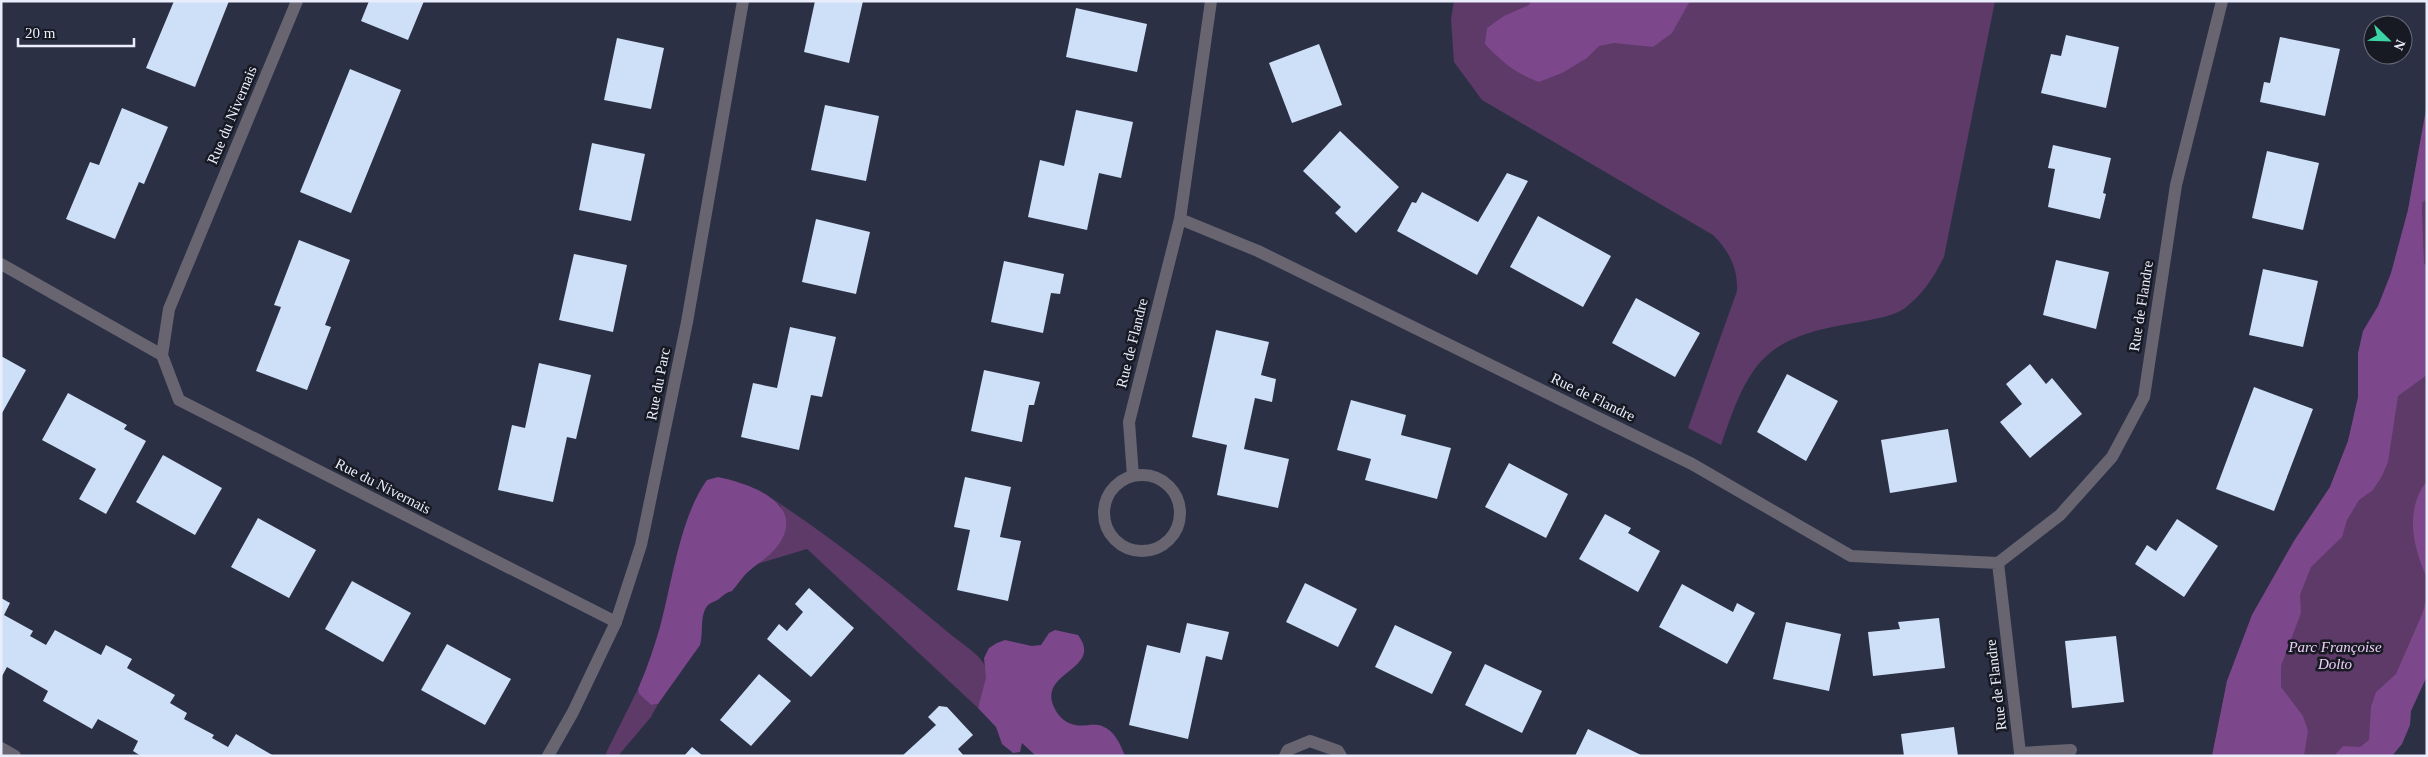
<svg xmlns="http://www.w3.org/2000/svg" width="2428" height="757" font-family="Georgia,serif">
<style>
.green{fill:#5d3a67}
.forest{fill:#7c478b}
.building{fill:#cde0f8}
.lines{fill:none;stroke-linecap:round;stroke-linejoin:round}
.minor{stroke:#686571;stroke-width:12}
.tertiary{stroke:#686571;stroke-width:12}
.labels{text-anchor:middle;stroke-width:5;stroke-linejoin:round;paint-order:stroke}
.street-label{font-size:15px;fill:#eaedfc;stroke:#171923}
.park-label{font-size:15px;font-style:italic;fill:#edcff5;stroke:#171923}
</style>
<rect width="100%" height="100%" fill="#2c3045"/>
<path class="green" d="M1454,1H1995L1944,257C1934,277 1923,294 1905,308C1894,316 1878,318 1865,321C1833,327 1798,331 1771,352C1744,373 1732,414 1721,445L1688,428L1737,291C1738,268 1729,251 1713,235L1482,100L1454,62L1451,19Z
M2427,104V676L2389,756H2212L2227,681L2252,615L2294,541L2330,487L2348,441L2408,210Z
M770,497C832,538 892,585 949,633C958,641 979,654 984,664C990,677 983,696 978,708L807,549L757,564L776,548L781,506Z
M638,689L639,694L651,705L658,704L651,717L618,756H607L606,753Z"/>
<path class="forest" d="M1531,1H1690L1672,33L1653,47L1614,43L1599,46L1587,58L1562,73L1539,82C1516,74 1502,62 1485,44L1487,28L1504,16L1529,5Z
M2427,104V199L2422,203V211L2424,263L2427,267V375L2398,396L2388,462L2382,476L2373,490L2359,500L2347,520L2342,537L2311,567L2300,595L2301,613L2281,666V687L2303,716L2308,731L2304,756H2212L2227,681L2252,615L2294,541L2330,487L2348,441L2358,397V353L2363,331L2378,306L2391,273L2408,210Z
M718,477C752,484 810,505 776,548C769,557 758,563 749,571C743,576 738,584 732,591C725,593 724,595 719,599C715,602 711,602 708,605C699,615 704,633 700,645L658,704L651,705L639,694L638,689C647,668 654,648 660,627C672,583 680,517 707,480Z
M2427,481V578C2413,547 2404,510 2427,481Z
M2427,595V676L2411,711L2410,725L2402,744L2392,756H2334L2343,746L2360,747L2369,740L2371,707L2376,692L2396,674L2423,612Z
M1055,630L1078,635C1103,668 1044,671 1052,702C1055,712 1063,723 1075,725C1084,727 1093,723 1102,726C1115,731 1120,744 1125,756H1036L1022,743L1020,752L1013,753L1002,744L996,727L978,708L986,678L984,658L989,648L997,643L1005,640L1032,646L1041,645L1049,633Z"/>
<path class="building" d="M174,1H229L195,87L146,68Z
M369,1H424L408,40L361,21Z
M815,1H863L849,63L804,52Z
M1076,8L1147,24L1137,72L1066,57Z
M2066,35L2119,47L2106,108L2041,93L2051,54L2061,56Z
M2280,37L2340,49L2325,116L2260,102L2264,82L2270,83Z
M617,38L664,48L651,109L604,100Z
M1319,44L1342,105L1292,123L1269,63Z
M350,69L401,90L351,213L300,192Z
M825,105L879,116L866,181L811,170Z
M122,108L168,127L144,184L139,182L115,239L66,219L90,162L99,165Z
M1076,110L1133,122L1121,178L1099,173L1087,230L1028,217L1040,160L1064,166Z
M1340,131L1399,187L1356,233L1335,213L1341,207L1303,171Z
M592,143L645,154L631,221L579,210Z
M2053,145L2111,158L2103,193L2106,194L2100,219L2048,207L2055,169L2048,168Z
M2267,151L2319,163L2303,230L2252,218Z
M1507,173L1528,181L1477,275L1397,231L1412,202L1416,203L1422,192L1478,222Z
M1538,216L1611,256L1583,307L1510,267Z
M816,219L870,232L856,294L802,282Z
M299,240L350,260L325,325L331,327L307,390L256,371L281,307L274,305Z
M574,254L627,265L613,332L559,320Z
M2056,260L2109,272L2096,329L2043,315Z
M1004,261L1064,274L1060,294L1051,293L1043,333L991,322Z
M2263,269L2318,281L2303,347L2249,335Z
M1636,298L1700,333L1675,377L1612,343Z
M790,327L836,337L822,397L811,395L799,450L741,437L753,383L777,388Z
M1216,330L1269,342L1261,375L1276,379L1272,402L1255,398L1244,449L1289,459L1278,508L1217,495L1227,445L1192,437Z
M1,356L26,370L1,415Z
M539,363L591,375L576,439L567,437L553,502L498,490L512,425L525,428Z
M2030,364L2046,384L2052,378L2082,414L2030,458L2000,422L2022,404L2006,384Z
M984,370L1040,382L1034,405H1029L1022,442L971,431Z
M1787,374L1838,401L1806,461L1757,432Z
M2254,387L2313,409L2274,511L2216,489Z
M68,393L127,425L124,429L146,441L106,514L79,499L96,469L42,440Z
M1351,400L1406,415L1401,435L1451,448L1437,499L1365,480L1371,459L1337,450Z
M1948,429L1957,482L1890,493L1881,440Z
M163,455L222,488L195,535L136,502Z
M1509,463L1568,494L1546,538L1485,507Z
M965,477L1011,487L1000,537L1021,541L1008,601L957,590L970,530L954,527Z
M1605,514L1631,528L1628,533L1660,551L1638,592L1579,559Z
M258,518L316,550L289,598L231,567Z
M2177,519L2218,546L2184,597L2135,564L2147,545L2156,551Z
M352,581L411,613L383,662L325,629Z
M1305,583L1357,609L1338,647L1286,622Z
M1682,584L1733,612L1737,603L1755,613L1727,664L1659,627Z
M809,588L854,628L811,677L767,639L779,624L787,631L803,612L795,604Z
M1,598L10,603L4,615L33,631L30,636L46,645L55,630L101,655L106,645L132,659L127,668L175,695L170,703L187,713L184,719L214,735L212,738L228,747L236,734L274,756H141L133,751L138,741L98,719L92,729L43,701L48,691L7,667L1,678Z
M1939,618L1945,668L1873,676L1868,632L1900,629L1898,622Z
M1786,622L1841,634L1829,691L1773,679Z
M1187,623L1229,632L1222,660L1206,656L1188,739L1129,725L1147,645L1180,653Z
M1395,625L1452,652L1432,694L1375,667Z
M2116,636L2124,702L2072,708L2065,641Z
M447,644L511,679L485,725L421,690Z
M1485,664L1542,691L1522,733L1465,705Z
M759,674L791,701L751,746L720,720Z
M939,706L947,707L973,735L958,749L964,756H902L936,725L928,717Z
M1954,727L1958,756H1904L1901,734Z
M1588,729L1643,756H1575Z
M692,747L703,756H684Z"/>
<g class="lines">
<path class="minor" d="M297,1L169,309L162,355L179,400L616,622
M1180,219L1258,251L1692,464L1851,556L1998,563L2060,515L2112,457L2144,397L2176,185L2222,1
M1,264L162,355
M1104 513a38 38 0 1 1 76 0a38 38 0 1 1-76 0Z
M1133,476L1129,422L1180,219L1211,1
M1998,563L2020,753L2071,750
M1,748L15,756
M1285,756L1288,750L1310,741L1338,751L1341,756"/>
<path class="tertiary" d="M548,756L573,712L616,622L641,545L687,322L743,1"/>
</g>
<g class="labels">
<g class="street-label">
<text transform="translate(232 115) rotate(-67)" y="5">Rue du Nivernais</text>
<text transform="translate(2141 306) rotate(-81)" y="5">Rue de Flandre</text>
<text transform="translate(1132 343) rotate(-76)" y="5">Rue de Flandre</text>
<text transform="translate(658 384) rotate(-79)" y="5">Rue du Parc</text>
<text transform="translate(1593 397) rotate(26)" y="5">Rue de Flandre</text>
<text transform="translate(383 486) rotate(27)" y="5">Rue du Nivernais</text>
<text transform="translate(1996 685) rotate(-97)" y="5">Rue de Flandre</text>
</g>
<g class="park-label">
<text x="2335" y="652">Parc Françoise<tspan x="2335" dy="17">Dolto</tspan></text>
</g>
</g>
<rect width="2428" height="757" fill="none" stroke="#eaedfc" stroke-width="5"/>
<g transform="translate(2388 40) rotate(113)"><circle r="24" fill="#171923" stroke="#6b6e7a"/>
<path d="M0-4L9 19L0 12L-9 19Z" fill="#3cd4a4"/>
<text y="-8" font-size="14" font-weight="bold" text-anchor="middle" fill="#eaedfc">N</text>
</g>
<path d="M18 38v8h116v-8" fill="none" stroke="#eaedfc" stroke-width="2.5"/>
<text x="25" y="38" font-size="15" fill="#eaedfc" stroke="#171923" stroke-width="4" paint-order="stroke">20 m</text>
</svg>
